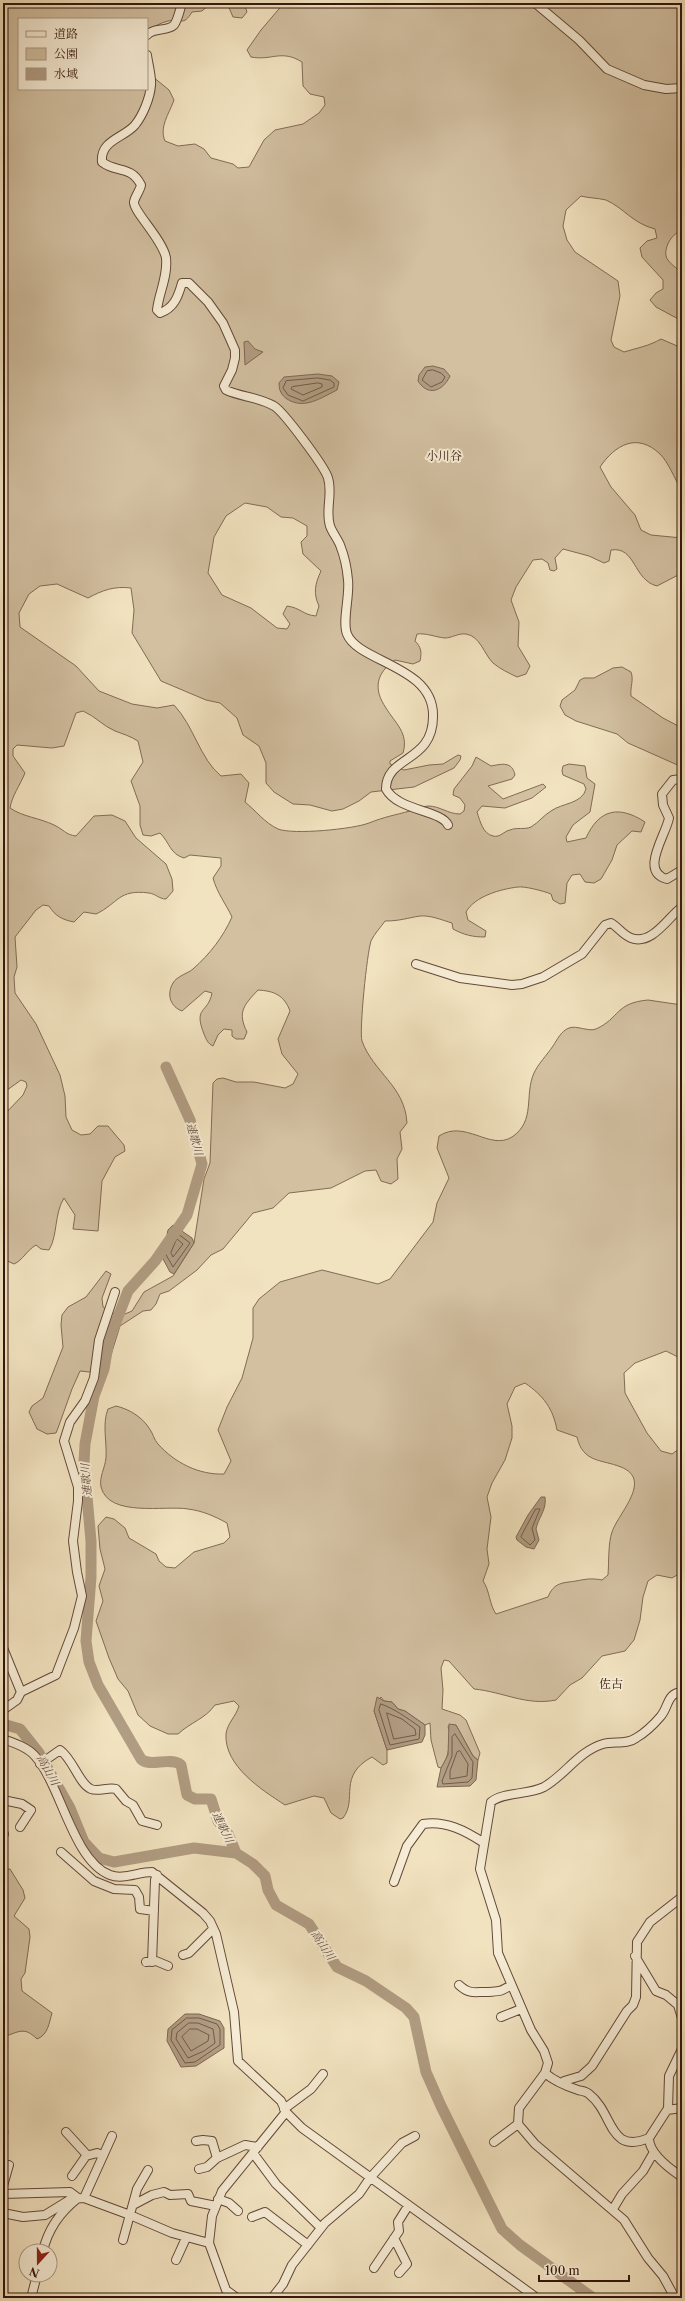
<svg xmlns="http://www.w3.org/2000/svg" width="685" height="2301" font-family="'Libre Caslon Text','Noto Serif JP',serif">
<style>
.green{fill:#d2c0a1;stroke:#826b56;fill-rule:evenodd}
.water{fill:#b19d83;stroke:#7f6753}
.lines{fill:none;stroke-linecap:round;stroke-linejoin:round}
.shore{stroke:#725a48;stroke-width:1}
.river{stroke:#b19d83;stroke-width:11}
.minor-casing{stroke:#634939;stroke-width:10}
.minor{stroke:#f7edd6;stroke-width:8}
.labels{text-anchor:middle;stroke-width:4;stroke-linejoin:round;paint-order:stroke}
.water-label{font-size:11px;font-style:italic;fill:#654c3c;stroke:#f7edd6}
.quarter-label{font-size:12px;fill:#33160c;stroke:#f7edd6}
</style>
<rect width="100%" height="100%" fill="#f2e3c0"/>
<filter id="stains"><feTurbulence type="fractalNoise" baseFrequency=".005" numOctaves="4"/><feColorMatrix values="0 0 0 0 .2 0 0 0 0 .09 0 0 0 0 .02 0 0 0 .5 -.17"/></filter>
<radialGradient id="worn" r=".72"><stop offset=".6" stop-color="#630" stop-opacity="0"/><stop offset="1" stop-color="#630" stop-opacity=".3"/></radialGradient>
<path class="green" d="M3,3H211L202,11L192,12C183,27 181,18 168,21C160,23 154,27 147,30V19H19V89H147V72L169,90L174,100C169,114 159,127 165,141L178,146L195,144L204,149L211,158L233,164L238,168L249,167L264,140L275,130L303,124L319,113L325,105L324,97L310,94L303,86L302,62C281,49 272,61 251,57L247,50L261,30L284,3H682V231C673,232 664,246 666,256C668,263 677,268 682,273V321L656,307L650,300L656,293L663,289V280L642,257L640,248L647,241L657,238L655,229C632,223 624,208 606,200C598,198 588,198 581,196L566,210L563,226L567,240L575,252L618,281L620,296L611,340L614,347L624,352C637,348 649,346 661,339L682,348V494L681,489C674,478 669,463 660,454C637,432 615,445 600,467L611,487L635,515L641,530L651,535L682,538V573L657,586C633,580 636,546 611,550L609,561L604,563L589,556L563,549L555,558L557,569L554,571L550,570L548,563L542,559L533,560L516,587L511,600L519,622L518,646L530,666L526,674L517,677C509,673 500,669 493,663C484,654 480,636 466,634C458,633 452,638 445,638C435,637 427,633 417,634L415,641C421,647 422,652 420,661L413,664L395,660C376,673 373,689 386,708C395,723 409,733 403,753L390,761V764L404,770L429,765L443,764L458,755L461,756L460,760L454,768L414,787L371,792L359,801L343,809L332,811L310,805L293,804L274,792L266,783V763L259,746L243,735L237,718L220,703L206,700L161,681L132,633L134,610L131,588C114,586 103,590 88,598L57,584L40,586L29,594L19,613L20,627L76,666L99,691L132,704L157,708L174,705C194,726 200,759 221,776L241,774L249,783L245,802C256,811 265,823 278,829C293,835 354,829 369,823C384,817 395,815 410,811C416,810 422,806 428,806C440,806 448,814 460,814L464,811L465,805L460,798L453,795L454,789L472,766L476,757L491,766C502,764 512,761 515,775L512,779L488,786L503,799L543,784L546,787L532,798L505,808L482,806L477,812C480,821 483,834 493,836C500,838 504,831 510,830C517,827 524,830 531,827C538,823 544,815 551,811C562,803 582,804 586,789L584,784L563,775L562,771L563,766L569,764L585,766L587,778L595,784L590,812L573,825L566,837L567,842L586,838C599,809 619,805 645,822L641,832L632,831L617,845L612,860L601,879L594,883L585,882L580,874L572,875L567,883L565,903L560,904L553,900L551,894C544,891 524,886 518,887C501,889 475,896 466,912L468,920L486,931L485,937C473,937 464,935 453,929L452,923C442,920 430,915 420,916C407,918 400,921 385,921C381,927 374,934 371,941C367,953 359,1031 362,1041C373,1072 405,1086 407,1123L400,1132L402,1149L397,1159L398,1179L391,1184L381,1181L376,1170L365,1171L331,1188L289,1193L273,1208L253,1213L223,1249L211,1255L197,1270L169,1291L160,1294L156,1304L151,1310L143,1311L120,1326L106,1371L99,1373L80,1371L72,1389L58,1428L56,1433L47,1434L37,1429L29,1412L32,1406L43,1398L63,1347L61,1325L62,1315L68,1307L86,1297L106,1271L111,1274L102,1298L103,1307L113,1313L125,1314L132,1311L144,1292L173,1276L194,1243L204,1179L210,1163L213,1083L217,1079L223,1078L236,1082H254L285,1088L293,1084L298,1074L282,1054L278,1039L290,1011C284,995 274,991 258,990C244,1005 237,1012 247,1032L244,1039H236L232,1036V1030L224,1029L218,1035L213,1046C208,1044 206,1039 204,1034C193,1006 208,1014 212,993L205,991L182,1011C171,1007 166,995 173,983C177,976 187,974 193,969C210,954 223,937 232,917C226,904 217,893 213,878L221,866V858L190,855L184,858C170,854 170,843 160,833L151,836L143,835L140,825V806L131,781L143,762L138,741C130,736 123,734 115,731C103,726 95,716 83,711L76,713L64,746L52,748L17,745L13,749V756L25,773C20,785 12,796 10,808C23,817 40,818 54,825C63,829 66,835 76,836L94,816L112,815L125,821L136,838L166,864L172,879L173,891L166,899C159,899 156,894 149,893C118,889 119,903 96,914L84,912L74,922C63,920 55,916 49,906L43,905L36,910L15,937L17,967L14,977L15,993L36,1024L60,1075L65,1096L66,1117L72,1130L81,1135L90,1134L98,1126H108L124,1145L125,1151L115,1157L102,1181L98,1231L73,1229L75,1215L64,1198C54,1214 58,1235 49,1250L41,1249L36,1245C27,1250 23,1260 14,1264L3,1259V1116L23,1095L27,1086L26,1082L21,1080L3,1093ZM245,503L267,507L281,517L293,518L307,526V536L301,542L303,554L321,571C315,584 313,593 319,606L316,616C303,615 301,608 287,606L283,614L290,624L287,629L277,628L251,608L222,595L208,573L214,537L226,516Z
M227,3H244L247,12L242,18L233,17Z
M622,667L631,672C634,680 630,687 631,696L663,718L682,728V767L628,743L617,734L576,721L565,715L560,706L562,700L575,690L580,680L584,678H594L613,668Z
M648,1000L682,1005V1359L666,1351L635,1363L624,1373L625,1393L647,1433L661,1451L672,1454L682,1447V1572L672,1578L657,1575L648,1581L643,1597L640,1620L634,1640L625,1651L602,1656L582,1678L570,1685L556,1700C526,1706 504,1692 474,1689L449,1661L444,1660L441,1668L443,1690L442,1709L460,1715L466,1720L480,1753L478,1760L473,1756L456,1725L448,1726C452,1738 449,1758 441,1768L438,1767L431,1740L430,1723L425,1725L405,1711L398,1709L392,1702L384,1701L381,1697L374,1711L387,1750V1763L383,1765L372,1757C337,1776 358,1799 343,1818L340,1819L331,1813L324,1798L314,1796L285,1805C262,1790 224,1766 226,1734C227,1724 236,1716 239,1706L234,1701L215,1705C205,1719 191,1722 178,1734H168L150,1726L138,1715L128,1691L118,1679L109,1658L96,1621L103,1601L99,1586L105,1569L100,1549L98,1526L106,1517L114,1519L125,1528L129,1538L156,1554L159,1561L166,1567L175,1568L194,1552L224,1543L230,1537L227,1523C214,1516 203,1511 188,1509C165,1505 109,1518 101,1487C99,1477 105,1468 106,1458C107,1441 102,1424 108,1409L116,1406C129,1409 142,1417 149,1428C153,1433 154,1440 158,1444C175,1463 199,1475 224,1474L231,1461L218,1430L227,1407L242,1378L253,1338V1308L259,1299L280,1282L322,1270L378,1284L390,1279L433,1222L437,1203L449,1178L437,1148L439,1136C465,1119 490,1151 512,1137C536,1121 524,1095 534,1073C538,1064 547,1055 553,1046C557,1040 561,1031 569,1028C577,1025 588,1032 596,1029C620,1018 615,1003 648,1000ZM525,1383C544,1396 553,1409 557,1430L577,1437C583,1463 601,1459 621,1467C653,1480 619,1512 612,1532C608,1543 609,1563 608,1575L602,1580C592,1578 586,1579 576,1581C563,1583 554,1582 548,1597L496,1614C489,1604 490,1591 483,1581L489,1564L487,1549L491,1517L487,1497L492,1483L505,1460L512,1438V1426L507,1404L515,1387Z
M10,1869L23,1890L25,1898L14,1916L29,1929L30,1937L25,1973L21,1979L22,1991L52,2013C49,2023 48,2035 37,2039C24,2026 19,2032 3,2037V1870Z
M3,2123L8,2131L7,2141L3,2144Z"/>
<path class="water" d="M248,341L255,349L263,352L245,365L244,342Z
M433,366L444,369L450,376C443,391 428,397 418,381L419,375L425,367Z
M318,374L332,376L339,382L337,390C321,398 304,410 287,399C281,395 279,390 279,383L284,377Z
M173,1225L192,1238L194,1243L174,1274L170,1272L162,1257L161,1251L165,1245L168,1230Z
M541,1497H545C547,1510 538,1518 536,1529L539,1540L534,1549L526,1547L517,1540L516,1537L528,1515Z
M377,1697L384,1701L392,1702L398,1709L405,1711L425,1725V1735L422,1742L387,1750L374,1711Z
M449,1724L456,1725L473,1756L478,1760L476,1780L470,1786L437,1787L441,1768L448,1755Z
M185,2014H199L220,2021L224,2028V2048L196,2066L181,2067L167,2041L168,2029Z"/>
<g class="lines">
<path class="shore" d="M433,370L441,373L445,377L442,382L431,387L422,380L427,371Z
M318,378L330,380L334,383V387L303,401L288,395L283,388L286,381Z
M318,383L322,384V387L303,395L291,389L292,387Z
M173,1230L190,1243L173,1267L165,1253Z
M177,1239L183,1244L173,1257L171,1253Z
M536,1509H540L532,1528L535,1540L530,1545L521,1537Z
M381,1704C395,1709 407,1718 420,1727L419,1739L390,1745L379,1710Z
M387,1713L402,1719L415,1729L416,1735L394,1739Z
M455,1734L473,1762L472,1778L468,1782L443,1784L442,1781L452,1756V1737Z
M460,1751L468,1764L467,1776L450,1779V1771L457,1752Z
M187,2018H199L217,2024L220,2029V2045L195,2062L185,2063L171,2040L172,2030Z
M189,2023H198L213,2029L215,2043L204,2051L188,2058L176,2039L177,2033Z
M190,2029H197L209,2035L208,2041L191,2051L182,2037Z"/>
<path class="river" d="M166,1067L190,1120L202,1164L187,1215L155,1261L128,1291L109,1340L104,1369L94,1396L85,1444L84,1463L91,1541V1577L86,1641L89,1662L98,1685L141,1759C150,1768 170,1756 181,1765L187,1795L195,1799H211L218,1821L228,1834L236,1853
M3,1724L20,1729L39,1753L70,1808L84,1842L99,1858L114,1862L194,1848L236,1853L253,1864L265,1876L268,1890L276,1905L309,1924L337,1967L366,1981L406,2008L414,2017L426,2072L441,2106L502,2229L520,2245L593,2298"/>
<g class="minor-casing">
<path id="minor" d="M334,3H343
M535,3L579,40L607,69L644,85L666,89L682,88
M147,35C154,27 167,32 174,25C178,20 180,9 182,3
M147,55C148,63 152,78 151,85C150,98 143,115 135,125C124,138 100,140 102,162C116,173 131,165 141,185C140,191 135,196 134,202C133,211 163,240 166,258C168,277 159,292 157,310L160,313C174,308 178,297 182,283H189L208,302L223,323L235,350V358L232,370L224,386L226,390C241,397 259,397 274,406C283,411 325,467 328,478C333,494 325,510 330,526C332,532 337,538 340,545C344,555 347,568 348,580C350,596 342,621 347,634C358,662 433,666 433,715C434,763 386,755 386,789C398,811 441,810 448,825
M682,779L673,780L662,794L663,805L669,818C666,835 639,872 667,879L682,870
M416,964L460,978L512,985L522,984L543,977L582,954L605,925L611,923C618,927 623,935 631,938C652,946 668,917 682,907
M3,1648L21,1692
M3,1710L17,1700L21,1692L56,1675L74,1628L82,1596L77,1572L73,1541L78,1501V1487L64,1441L70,1422L85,1401L94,1378L99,1340L115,1292
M3,1739C14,1743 27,1747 35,1756C61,1785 73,1861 110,1875C123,1880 138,1872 152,1872L203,1913L210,1921L216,1934L234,2012L238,2061L281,2101L286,2112L302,2128L537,2298
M40,1764L60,1750C73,1759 79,1784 91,1789C98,1792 108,1787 116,1789L126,1801L133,1805L142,1821L157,1825
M3,1800L22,1804L31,1810L20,1827
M3,1834H4
M61,1852L94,1881L114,1889L135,1890L139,1897L140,1909L154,1911
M394,1882L407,1846L423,1824C445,1820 466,1831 484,1843
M183,1955L189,1953L213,1929
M635,1956L656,1991L666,1995L678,2005L682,2018
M146,1962L156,1961L168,1966
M152,1962L155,1880L157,1875
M459,1985C469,1994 473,1992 485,1992C499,1991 499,1993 511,1985
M501,2017L521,2009
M545,2073C554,2081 566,2086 578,2090C581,2091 586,2091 589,2094C614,2113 608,2155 649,2138
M563,2084L564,2081L581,2076L592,2066L627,2011L633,2005L636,1997L637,1942L650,1922L682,1897
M682,2108L667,2110L649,2138C649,2153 670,2169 682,2177
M284,2109L311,2089L323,2074
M668,2109L669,2076L682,2049
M66,2132L87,2155
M196,2141L203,2140L212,2141L217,2158
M494,2142L518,2124
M253,2153L276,2184L321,2228
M199,2169L207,2167L217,2158L245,2145L258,2147
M72,2176L86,2156L97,2153L103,2155
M3,2186L9,2165
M3,2194L70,2192L78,2198C60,2212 48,2229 43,2251
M84,2198L112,2136
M218,2199L229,2203L238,2211
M133,2205L152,2195L164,2192L170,2195L188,2194L191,2201L216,2206
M613,2209L622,2194L643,2171L654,2152
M3,2213L23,2217L45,2215L71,2199L84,2198L130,2215L172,2233L209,2243
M252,2217L265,2212L308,2245
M394,2238L407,2264L399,2273
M123,2240L137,2189L148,2170
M176,2260L186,2238
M374,2268L399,2231L398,2222L408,2206
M31,2298L37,2275
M237,2298L226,2290L209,2243L212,2216L222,2191L286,2112
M272,2298L283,2284L292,2265L325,2223L359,2194L370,2178L402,2143L415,2136
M675,2298L663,2276L648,2258L624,2220L535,2144L518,2124L519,2108L545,2073L548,2063L544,2051L531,2030L498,1953L496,1920L480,1869L491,1802C503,1792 528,1795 544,1787C565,1775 579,1751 603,1744C614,1741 627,1745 636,1738C645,1733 655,1723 661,1716C669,1706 667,1693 682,1692"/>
</g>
<use href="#minor" class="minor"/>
</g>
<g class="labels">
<g class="water-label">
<text transform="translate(195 1139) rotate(75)" y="4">連歌川</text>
<text transform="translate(86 1480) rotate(-94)" y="4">連歌川</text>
<text transform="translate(48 1770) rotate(61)" y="4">高山川</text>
<text transform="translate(223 1827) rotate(64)" y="4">連歌川</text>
<text transform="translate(323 1945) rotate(56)" y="4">高山川</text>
</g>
<g class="quarter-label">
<text x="444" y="460">小川谷</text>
<text x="611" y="1688">佐古</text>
</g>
</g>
<rect width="685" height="2301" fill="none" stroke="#f2e3c0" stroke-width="16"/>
<rect x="4" y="4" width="677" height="2293" fill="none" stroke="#33160c" stroke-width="2"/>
<rect x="8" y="8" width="669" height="2285" fill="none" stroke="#33160c"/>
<rect x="18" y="18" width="130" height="72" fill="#f7edd6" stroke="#a99785"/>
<rect x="26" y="31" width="20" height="6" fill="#f7edd6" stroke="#a99785"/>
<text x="54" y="38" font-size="12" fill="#33160c">道路</text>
<rect x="26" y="48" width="20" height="12" fill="#d2c0a1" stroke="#a99785"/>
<text x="54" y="58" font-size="12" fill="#33160c">公園</text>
<rect x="26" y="68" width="20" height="12" fill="#b19d83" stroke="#a99785"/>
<text x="54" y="78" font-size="12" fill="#33160c">水域</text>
<g transform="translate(38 2263) rotate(201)"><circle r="19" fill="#f7edd6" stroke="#a99785"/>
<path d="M0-3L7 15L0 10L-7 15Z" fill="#8f2418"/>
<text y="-6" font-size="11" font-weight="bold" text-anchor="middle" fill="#33160c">N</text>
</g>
<path d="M539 2275v6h90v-6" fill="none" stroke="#33160c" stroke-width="2"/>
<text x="545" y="2275" font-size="12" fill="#33160c" stroke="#f7edd6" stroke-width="3" paint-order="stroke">100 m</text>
<rect width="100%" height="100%" filter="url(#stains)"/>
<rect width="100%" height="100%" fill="url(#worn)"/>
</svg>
